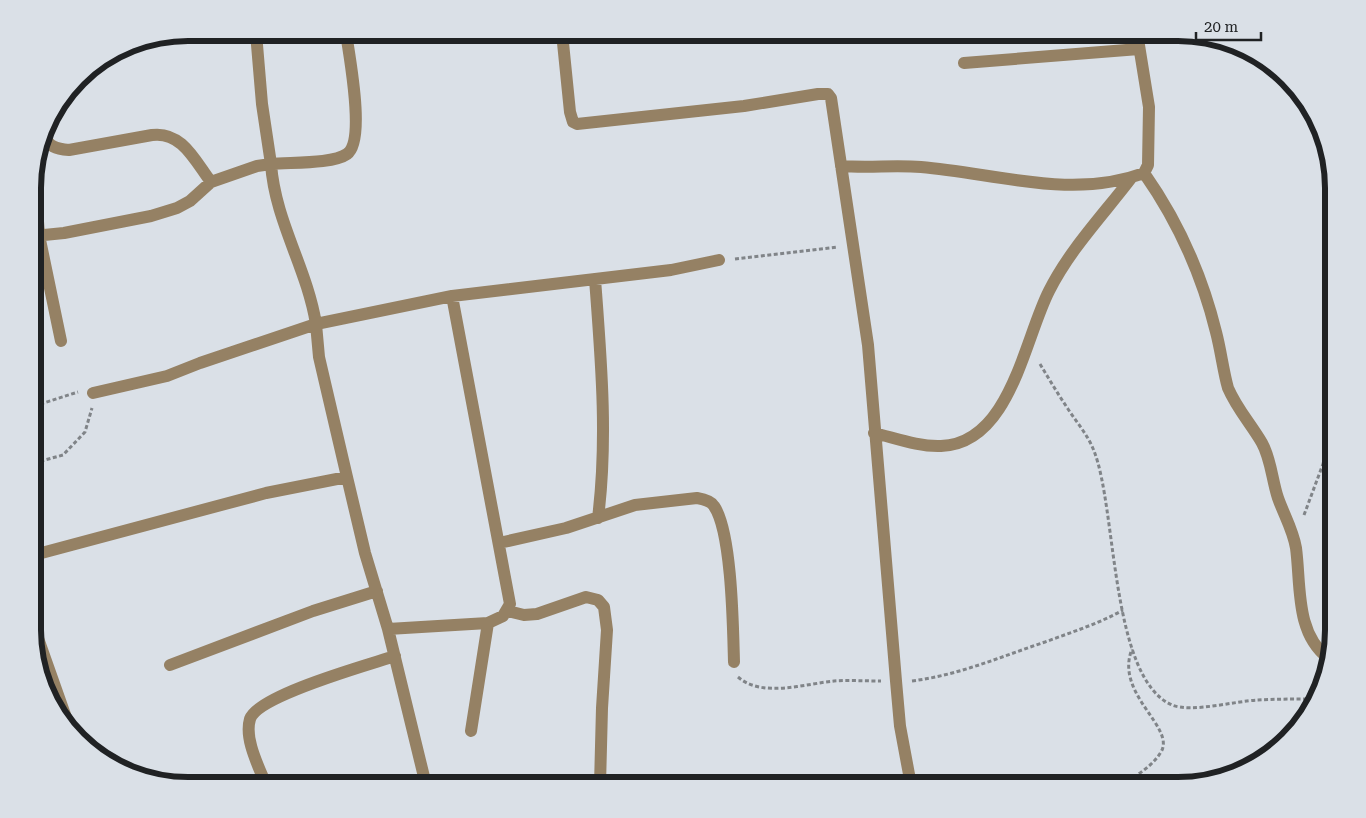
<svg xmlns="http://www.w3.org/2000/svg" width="1366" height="818" font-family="'Roboto Serif',serif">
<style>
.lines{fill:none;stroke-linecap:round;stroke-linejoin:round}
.path{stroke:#808488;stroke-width:3;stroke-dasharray:4 2.5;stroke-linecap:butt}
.minor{stroke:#958164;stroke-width:12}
.rim{fill:none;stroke:#202224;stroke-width:6}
</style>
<rect width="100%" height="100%" fill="#dae0e7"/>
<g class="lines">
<path class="path" d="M735,259L838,247
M1040,364C1049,379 1058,394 1068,409C1077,423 1088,435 1094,451C1117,509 1110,678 1172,705C1192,713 1235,701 1258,700C1277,699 1296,699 1315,699
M34,406L78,392
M34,463L63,455L85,432L92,408
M1304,515L1323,464L1333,412
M738,677C762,698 804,684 834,681C849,680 865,681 881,681
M912,681C959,675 1000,657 1045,642C1072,632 1098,624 1123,610
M1123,785C1136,775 1152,767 1161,752C1176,727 1114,694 1132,649"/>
<path class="minor" d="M256,33L262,104L271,164C290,162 333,164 347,154C366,141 349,55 346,33
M562,33L570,112L573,122L577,124L744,106L818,94H828L831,98L868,345L896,681L900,726L911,785
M964,63L1139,49
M44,133C47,147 57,149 69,150L152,135C182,131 195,161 211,182
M841,166C868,168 895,165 921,167C995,173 1072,200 1144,173L1148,165L1149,107L1137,33
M34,168L39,235L61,341
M1144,173C1177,220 1202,275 1216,332C1221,351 1223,370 1228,388C1237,409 1251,424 1262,443C1271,459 1272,480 1278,498C1284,515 1293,530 1296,548C1301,585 1295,633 1328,658
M34,236L64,233L151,216L177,208L190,201L211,182L257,166L271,164C275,221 307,268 316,324L452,296L671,270L719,260
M595,279C601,359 608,438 598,518
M93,393L167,376L200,363L316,324L319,357L347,477L365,553L388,629L426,785
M874,433C895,438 919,447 941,446C1010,444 1024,340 1049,291C1070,249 1104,214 1132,177
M499,543L566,528L635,505L697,498C703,499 711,501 714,506C732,532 733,628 734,662
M34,555L266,493L347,477
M508,611L524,615L537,614L586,597L598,600L604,607L607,630L602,708L600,785
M34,627L69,726
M388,629L488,623L503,616L510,604L452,296
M170,665L313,611L377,591
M471,731L488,623
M266,785C259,767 244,739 250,719C258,695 368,665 395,656"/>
</g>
<path d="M0 0H1366V818H0ZM188 41H1178A147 147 0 0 1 1325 188V630A147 147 0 0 1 1178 777H188A147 147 0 0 1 41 630V188A147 147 0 0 1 188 41Z" fill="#dae0e7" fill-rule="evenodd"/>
<path class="rim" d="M188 41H1178A147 147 0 0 1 1325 188V630A147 147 0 0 1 1178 777H188A147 147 0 0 1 41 630V188A147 147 0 0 1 188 41Z"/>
<path d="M1196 32v8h65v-8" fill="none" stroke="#202224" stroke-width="2.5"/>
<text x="1204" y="32" font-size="15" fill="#202224" stroke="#dae0e7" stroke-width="4" paint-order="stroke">20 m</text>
</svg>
